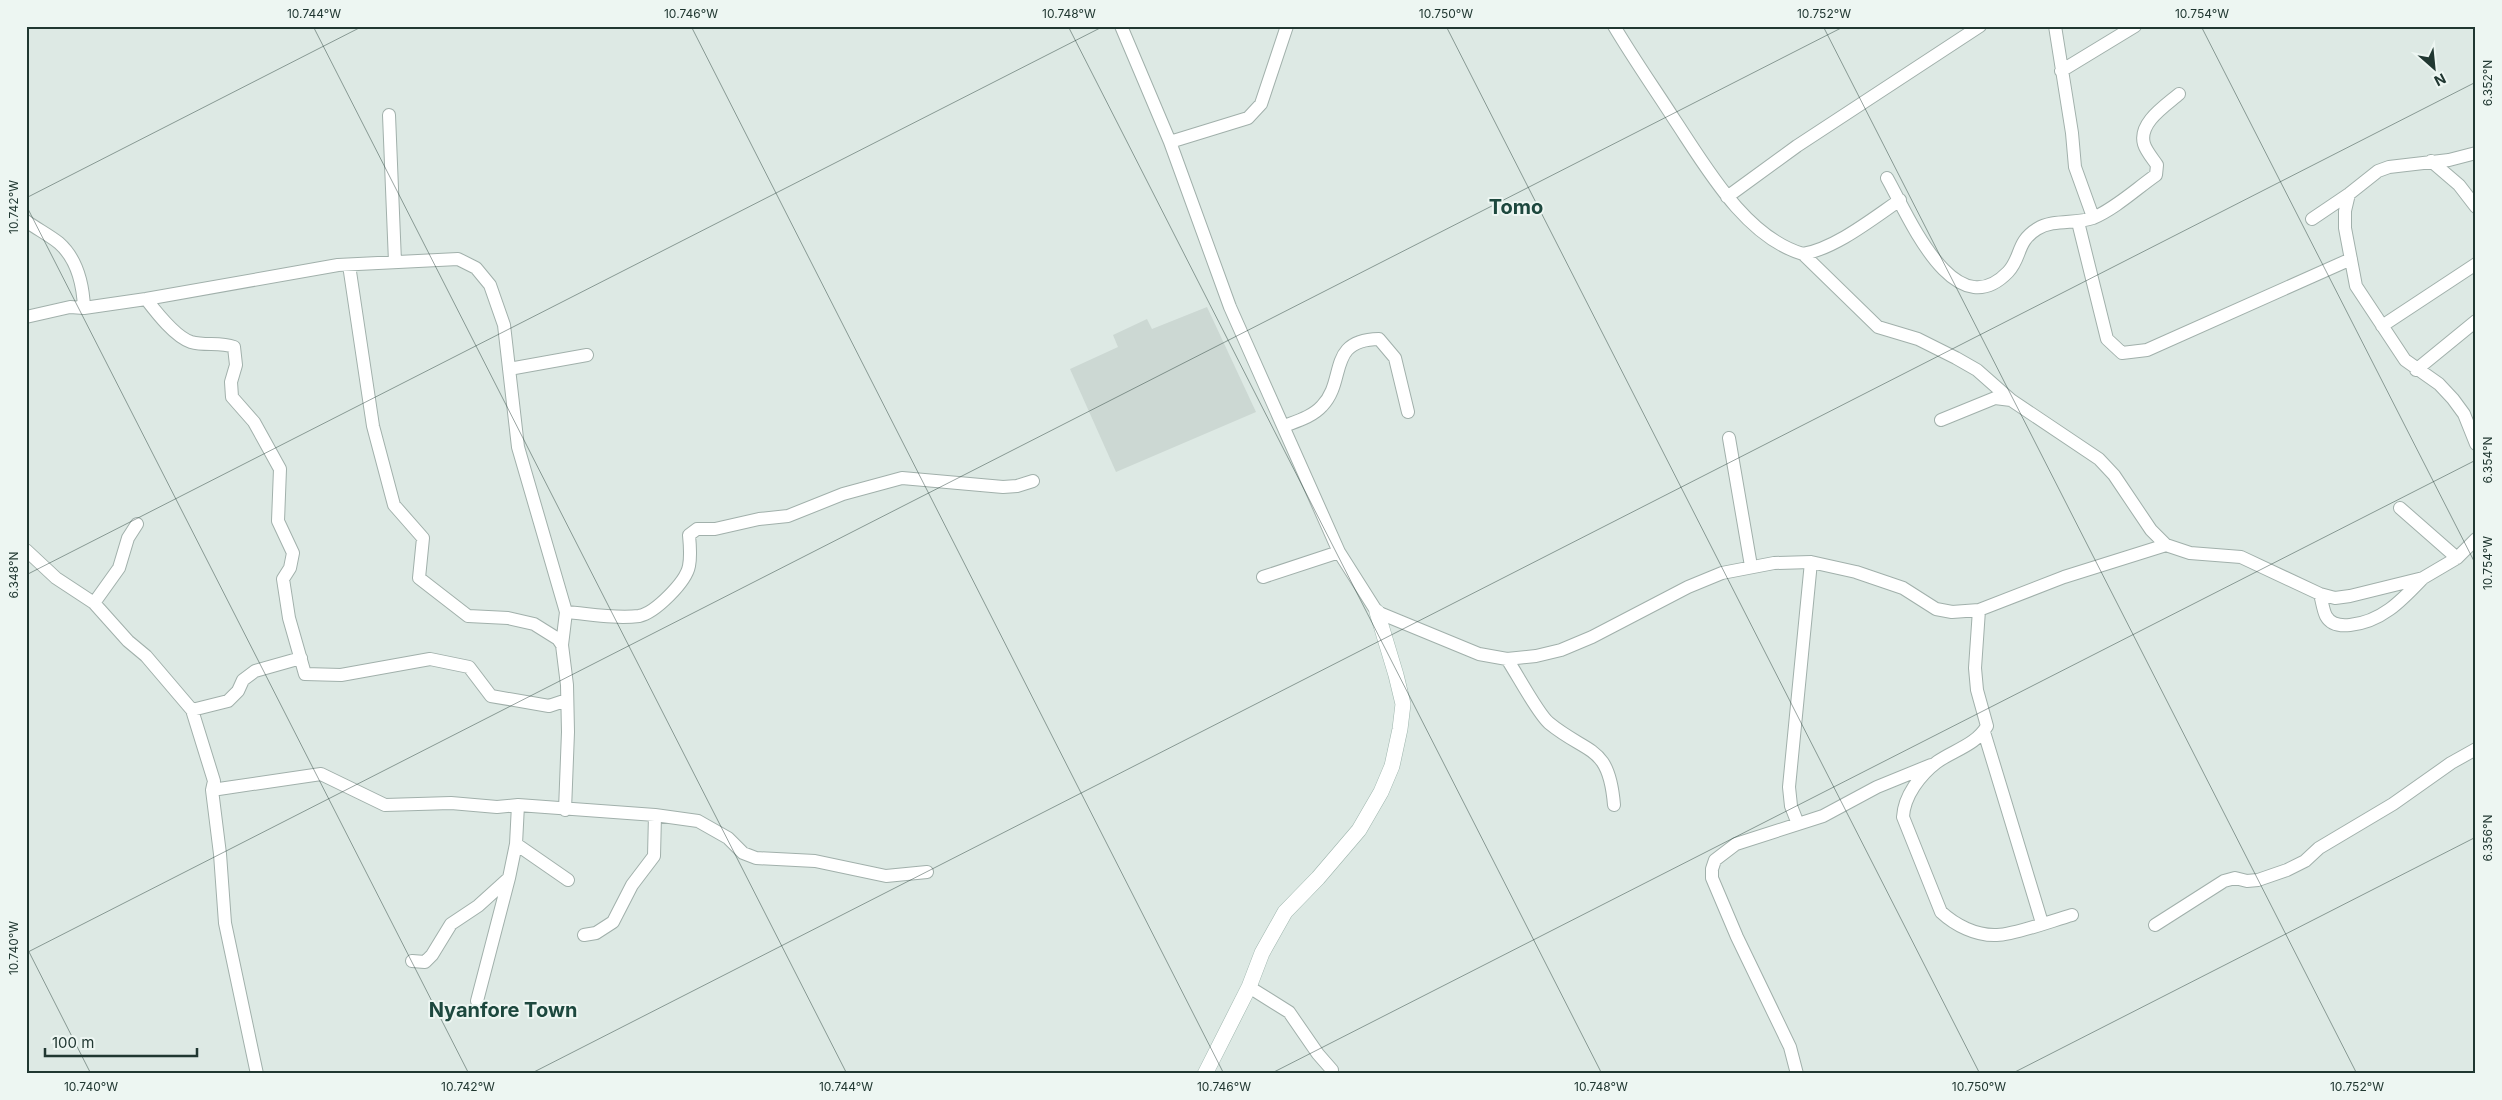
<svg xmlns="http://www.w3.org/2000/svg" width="2502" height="1100" font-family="Inter,sans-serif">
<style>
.built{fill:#ccd8d3}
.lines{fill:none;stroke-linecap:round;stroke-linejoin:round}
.street-casing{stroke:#a1b0ab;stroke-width:14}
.secondary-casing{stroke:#9db4ac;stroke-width:16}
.street{stroke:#fff;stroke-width:12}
.secondary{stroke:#fff;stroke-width:15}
.ticks{fill:none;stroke:#203731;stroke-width:1;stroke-opacity:0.45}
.labels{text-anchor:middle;stroke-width:4;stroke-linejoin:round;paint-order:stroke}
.district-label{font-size:20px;font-weight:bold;fill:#1d483e;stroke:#edf6f2}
.neatline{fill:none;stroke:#203731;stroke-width:2}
.ticks-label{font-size:12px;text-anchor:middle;fill:#203731}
</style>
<rect width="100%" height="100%" fill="#dde9e4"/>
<path class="built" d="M1207,307L1256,412L1116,472L1070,369L1118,347L1113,335L1147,319L1152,329Z"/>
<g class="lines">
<g class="street-casing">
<path id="street" d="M1121,26L1170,142L1230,307L1339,552L1377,612L1479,654L1507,659L1536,656L1561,650L1592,637L1688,587L1722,573L1774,563L1811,562L1856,572L1903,588L1936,609L1952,612L1979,610L2064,577L2166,545L2190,553L2241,557L2320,594L2335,598L2350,596L2423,578L2457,558L2476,539
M1614,26C1633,58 1654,88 1674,119C1706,167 1745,237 1803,254L1878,327L1918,339L1956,358L1977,370L2011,400L2099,459L2114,475L2151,530L2166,545
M2055,26L2072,133L2075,167L2093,217
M2061,71L2135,26
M389,115L395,262
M1170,142L1248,118L1261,104L1287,26
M2431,161L2459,185L2476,207
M1887,178C1908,215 1954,328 2008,272C2022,257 2016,242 2037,229C2053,219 2076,224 2093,218C2116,208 2136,189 2156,175L2157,165C2153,159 2146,151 2144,144C2138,123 2165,106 2179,94
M2349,194L2345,211V228L2356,286L2405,360L2439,384L2453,399L2464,414L2476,444
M1727,197L1797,146L1980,26
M2312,219L2349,194L2378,171L2389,167L2449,160L2476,153
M26,221C37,229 49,235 59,243C77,259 83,284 84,308
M2078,222L2107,339L2122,353L2147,350L2351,259
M1803,254C1836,248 1872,219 1900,200
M349,265L373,426L394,505L423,538L419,578L468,616L508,618L534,624L558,639L562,645
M146,299C156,312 175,337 191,342C205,346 220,342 234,347L236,365L231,382L232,397L254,422L280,469L278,521L293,553L290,568L283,579L289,618L305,674L341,675L430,659L469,667L491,696L549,706L567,700
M26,317L70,307L84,308L146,299L338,265L458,259L476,268L490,285L504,325L518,447L566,612L562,645L567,685L568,732L565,810
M2382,326L2476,264
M509,369L587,355
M2416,370L2476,321
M1941,420L1995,398L2011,400
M1284,426C1297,421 1312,417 1322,406C1347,380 1326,340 1379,339L1395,358L1408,412
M1729,438L1751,566
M2400,508L2457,558
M26,550L56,578L94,603L128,641L146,656L192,710L214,781L212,790L321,774L385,805L451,803L497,807L518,805L655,815L698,821L728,838L743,853L756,858L815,861L886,876L927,872
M1263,577L1339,552
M2320,594C2322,601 2323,610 2326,616C2331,625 2341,626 2350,625C2382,622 2402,600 2423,578
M94,603L119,568L128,538L137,524
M1979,610L1975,668L1977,690L1987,726C1976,745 1954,750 1937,762C1920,775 1904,796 1903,817L1941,912C1955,925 1976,936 1997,935C2014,935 2054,920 2072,915
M566,612C590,614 615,619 639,616C655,613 686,582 689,566C691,556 690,545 689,535L697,529H715L759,519L788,516L843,494L902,478L1003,487L1017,486L1033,481
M1507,659C1517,674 1538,714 1549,723C1588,755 1609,744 1614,805
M192,710L228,701L238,691L243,680L255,671L301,658
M1984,732L2042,923
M212,790L220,854L225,923L257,1074
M1798,824L1791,806L1789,787L1811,562
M516,844L568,880
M2155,925L2224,881L2235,878L2247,881L2258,880L2287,870L2305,861L2319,848L2393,804L2451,763L2476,749
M584,935L596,933L613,922L632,885L654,856L655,815
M412,961L425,962L432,955L451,924L478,906L509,878
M1249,987L1289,1012L1318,1054L1332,1070
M477,1001L509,878L516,844L518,805
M1797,1074L1790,1047L1737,937L1712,878V869L1715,860L1736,844L1823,816L1877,787L1931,765"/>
</g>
<g class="secondary-casing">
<path id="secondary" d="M1205,1074L1249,987L1262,953L1285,912L1318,878L1359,830L1381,792L1392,766L1400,729L1403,704L1396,675L1377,612"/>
</g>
<use href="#street" class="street"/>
<use href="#secondary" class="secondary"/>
</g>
<path class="ticks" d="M313,26L847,1074M691,26L1224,1074M1068,26L1602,1074M1446,26L1980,1074M1823,26L2357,1074M2201,26L2476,565M26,198L363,26M26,205L469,1074M26,575L1104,26M26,946L91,1074M26,953L1845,26M530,1074L2476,82M1270,1074L2476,460M2011,1074L2476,837"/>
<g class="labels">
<g class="district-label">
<text x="1516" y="214">Tomo</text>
<text x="503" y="1017">Nyanfore Town</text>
</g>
</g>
<rect width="2502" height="1100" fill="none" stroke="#edf6f2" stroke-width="55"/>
<g transform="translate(2434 68) rotate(153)" stroke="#edf6f2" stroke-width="4" paint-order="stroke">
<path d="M0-4L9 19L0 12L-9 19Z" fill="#203731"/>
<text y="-8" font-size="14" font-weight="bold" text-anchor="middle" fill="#203731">N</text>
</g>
<path d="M45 1048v8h152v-8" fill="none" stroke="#203731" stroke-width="2.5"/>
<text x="52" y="1048" font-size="15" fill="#203731" stroke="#edf6f2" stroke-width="4" paint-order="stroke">100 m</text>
<rect x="28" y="28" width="2446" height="1044" class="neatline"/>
<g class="ticks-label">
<text x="314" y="18">10.744°W</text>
<text x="691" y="18">10.746°W</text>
<text x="1069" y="18">10.748°W</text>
<text x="1446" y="18">10.750°W</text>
<text x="1824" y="18">10.752°W</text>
<text x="2202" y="18">10.754°W</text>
<text transform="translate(2488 83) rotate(-90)" y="4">6.352°N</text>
<text transform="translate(14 207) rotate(-90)" y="4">10.742°W</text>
<text transform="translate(2488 460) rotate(-90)" y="4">6.354°N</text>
<text transform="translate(2488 563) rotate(-90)" y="4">10.754°W</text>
<text transform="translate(14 575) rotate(-90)" y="4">6.348°N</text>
<text transform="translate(2488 838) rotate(-90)" y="4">6.356°N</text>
<text transform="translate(14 948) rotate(-90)" y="4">10.740°W</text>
<text x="91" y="1091">10.740°W</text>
<text x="468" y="1091">10.742°W</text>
<text x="846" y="1091">10.744°W</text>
<text x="1224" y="1091">10.746°W</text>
<text x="1601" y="1091">10.748°W</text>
<text x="1979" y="1091">10.750°W</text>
<text x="2357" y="1091">10.752°W</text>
</g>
</svg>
